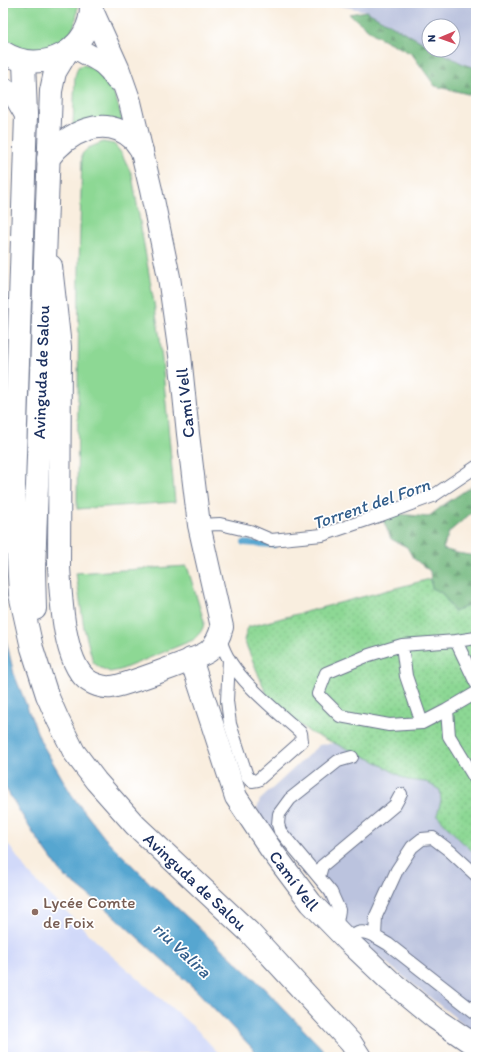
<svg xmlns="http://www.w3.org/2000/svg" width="479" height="1060" font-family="Itim,sans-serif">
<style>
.built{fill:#d1d9f9}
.industrial{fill:#bbc3de}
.grass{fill:#8dd894;stroke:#548479}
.forest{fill:url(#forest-firs);stroke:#46746e}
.park{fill:url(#park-dots);stroke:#548479}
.water{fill:#56a6d0;stroke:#386a97}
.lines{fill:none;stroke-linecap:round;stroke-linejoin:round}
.stream{stroke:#56a6d0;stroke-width:6}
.service-casing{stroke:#69728b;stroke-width:14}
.minor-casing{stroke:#69728b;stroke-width:24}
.trunk-casing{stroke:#69728b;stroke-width:24}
.service{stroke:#fff;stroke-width:12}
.minor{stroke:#fff;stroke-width:22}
.trunk{stroke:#fff;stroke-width:22}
.education-dot{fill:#8d6e63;stroke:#fff;stroke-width:1.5}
.labels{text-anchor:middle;stroke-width:3.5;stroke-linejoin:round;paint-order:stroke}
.street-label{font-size:17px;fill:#1b2f5e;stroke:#fff}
.education-label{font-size:17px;fill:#785e54;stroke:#fff;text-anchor:start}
.water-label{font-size:18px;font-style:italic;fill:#335f8c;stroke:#fff}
</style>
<defs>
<pattern id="forest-firs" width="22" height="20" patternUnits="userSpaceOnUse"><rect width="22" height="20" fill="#72b87e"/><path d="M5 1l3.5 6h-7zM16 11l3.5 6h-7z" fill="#5d966a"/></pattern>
<pattern id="park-dots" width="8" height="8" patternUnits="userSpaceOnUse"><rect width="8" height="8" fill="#8dd894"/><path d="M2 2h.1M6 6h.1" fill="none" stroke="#79ba82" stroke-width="1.8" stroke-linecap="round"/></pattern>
</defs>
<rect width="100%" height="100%" fill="#fff"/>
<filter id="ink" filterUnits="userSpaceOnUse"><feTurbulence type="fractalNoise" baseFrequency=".025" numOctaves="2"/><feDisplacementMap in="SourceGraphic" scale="8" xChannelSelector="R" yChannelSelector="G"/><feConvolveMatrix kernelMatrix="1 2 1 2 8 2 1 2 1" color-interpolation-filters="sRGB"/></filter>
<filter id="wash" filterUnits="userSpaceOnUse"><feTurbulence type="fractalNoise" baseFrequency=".012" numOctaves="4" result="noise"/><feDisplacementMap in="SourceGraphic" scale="16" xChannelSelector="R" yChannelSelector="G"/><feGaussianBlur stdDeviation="0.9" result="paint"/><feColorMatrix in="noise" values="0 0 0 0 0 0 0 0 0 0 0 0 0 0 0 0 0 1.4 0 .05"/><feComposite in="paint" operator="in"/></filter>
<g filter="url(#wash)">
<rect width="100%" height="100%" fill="#f9eedf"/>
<path class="built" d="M3,837L29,874L105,950L197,1030L222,1057H3Z"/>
<path class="industrial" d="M326,3H476V68L463,64L437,50H453V26H429V46L366,11Z
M335,743L373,760L407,780L426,782L440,790L441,801L437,815L460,840L476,854V1034L390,966L342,924L313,885L259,817L257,808L260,800L319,745Z"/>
<path class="grass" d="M3,3H78C77,12 77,22 72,30C57,55 23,58 3,38Z
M83,65C89,66 95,68 100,72C111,79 120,110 123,123L73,126L75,76L78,67Z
M103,142L114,144L122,154L132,175L160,338L175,502L77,509L79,267L82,154L88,148Z
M187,566L204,621C204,630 199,634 193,640L120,670L110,672L99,667L93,662L84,628L76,573Z"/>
<path class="forest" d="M366,11L429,46V50H437L463,64L476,68V96L435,86L412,54L375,35L349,14Z
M472,486H476V509L449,532L443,549L457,553L476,556V593L470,605L454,612L442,593L432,588L430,571L413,558L407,547L391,539L381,515L399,514L428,517L445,504Z"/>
<path class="park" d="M430,579L432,588L442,593L454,612L470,605L476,593V854L460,840L437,815L441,801L440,790L426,782L407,780L373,760L311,733L281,711L267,695L244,640L248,627Z"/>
<path class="water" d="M3,627L14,674L41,742L73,797L104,837L151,884L258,982L330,1057H261L195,989L105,908L63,875L33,833L3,784Z"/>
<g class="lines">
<path class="stream" d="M244,543L274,545"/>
</g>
</g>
<g filter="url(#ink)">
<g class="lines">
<g class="service-casing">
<path id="service" d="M199,525L220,524L250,531L271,540L322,535L381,515L433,496L476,467
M220,636C225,672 275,709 301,733L302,741L258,780L252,781L247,776L230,724L227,701L229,659
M456,641L476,638
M402,645L406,676L422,723
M476,693L447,710L449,736L476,780
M447,710L422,723L389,725L340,716L318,694L326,673L369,655L402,645L456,641L476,683
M319,877L322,866L395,805L401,794
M336,929L339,910L331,892L280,831L278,824L279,814L290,799L338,761L352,757
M375,937L376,916L397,870L412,847L422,839L433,838L450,851L476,875
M347,940C350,938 354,935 358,933C367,929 380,940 388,944L476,1013"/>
</g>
<g class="minor-casing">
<g id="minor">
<path d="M74,46C91,59 104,58 116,79"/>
<path d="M48,159C67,133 104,113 133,139C136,142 139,147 142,151"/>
<path d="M51,266L60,347L59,567C61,596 63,659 86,679C92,684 103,688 111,687C123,686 200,658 209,651C215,645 220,635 222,627L199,525L188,434L180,355L169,277L151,190L130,102L118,68L91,8"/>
<path id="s1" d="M191,659L236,797L272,851L311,903L347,940L389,980L435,1018L476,1046"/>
</g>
</g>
<g class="trunk-casing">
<g id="trunk">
<path d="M3,52C42,77 93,50 91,3"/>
<path id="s2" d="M24,61L26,115L14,486L20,594L32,648L47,695L58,720L74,752L96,781L135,825L249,932L351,1043L360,1057"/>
<path d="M3,88L16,98L26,115"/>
<path id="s3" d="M35,609L34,570L51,91L55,72L67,52"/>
</g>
</g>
<use href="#service" class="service"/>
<use href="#minor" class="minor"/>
<use href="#trunk" class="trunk"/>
</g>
</g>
<circle class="education-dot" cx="35" cy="912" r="4"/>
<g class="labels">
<g class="street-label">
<text dy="6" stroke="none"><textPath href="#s3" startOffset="237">Avinguda de Salou</textPath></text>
<text transform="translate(185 403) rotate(-96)" y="6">Camí Vell</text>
<text dy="6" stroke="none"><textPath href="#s1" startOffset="247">Camí Vell</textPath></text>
<text dy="6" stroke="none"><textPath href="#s2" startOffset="879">Avinguda de Salou</textPath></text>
</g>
<g class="education-label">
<text x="43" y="908">Lycée Comte<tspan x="43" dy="20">de Foix</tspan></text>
</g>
<g class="water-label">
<text transform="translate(371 504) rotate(-19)" y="6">Torrent del Forn</text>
<text transform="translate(182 950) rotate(43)" y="6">riu Valira</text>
</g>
</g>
<rect width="479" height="1060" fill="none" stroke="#fff" stroke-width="16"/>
<g transform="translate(441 38) rotate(268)"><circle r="19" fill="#ffffff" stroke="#a4acbf"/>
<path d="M0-3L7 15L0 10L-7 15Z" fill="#d1495b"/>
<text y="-6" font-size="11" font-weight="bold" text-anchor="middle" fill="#1b2f5e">N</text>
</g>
</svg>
